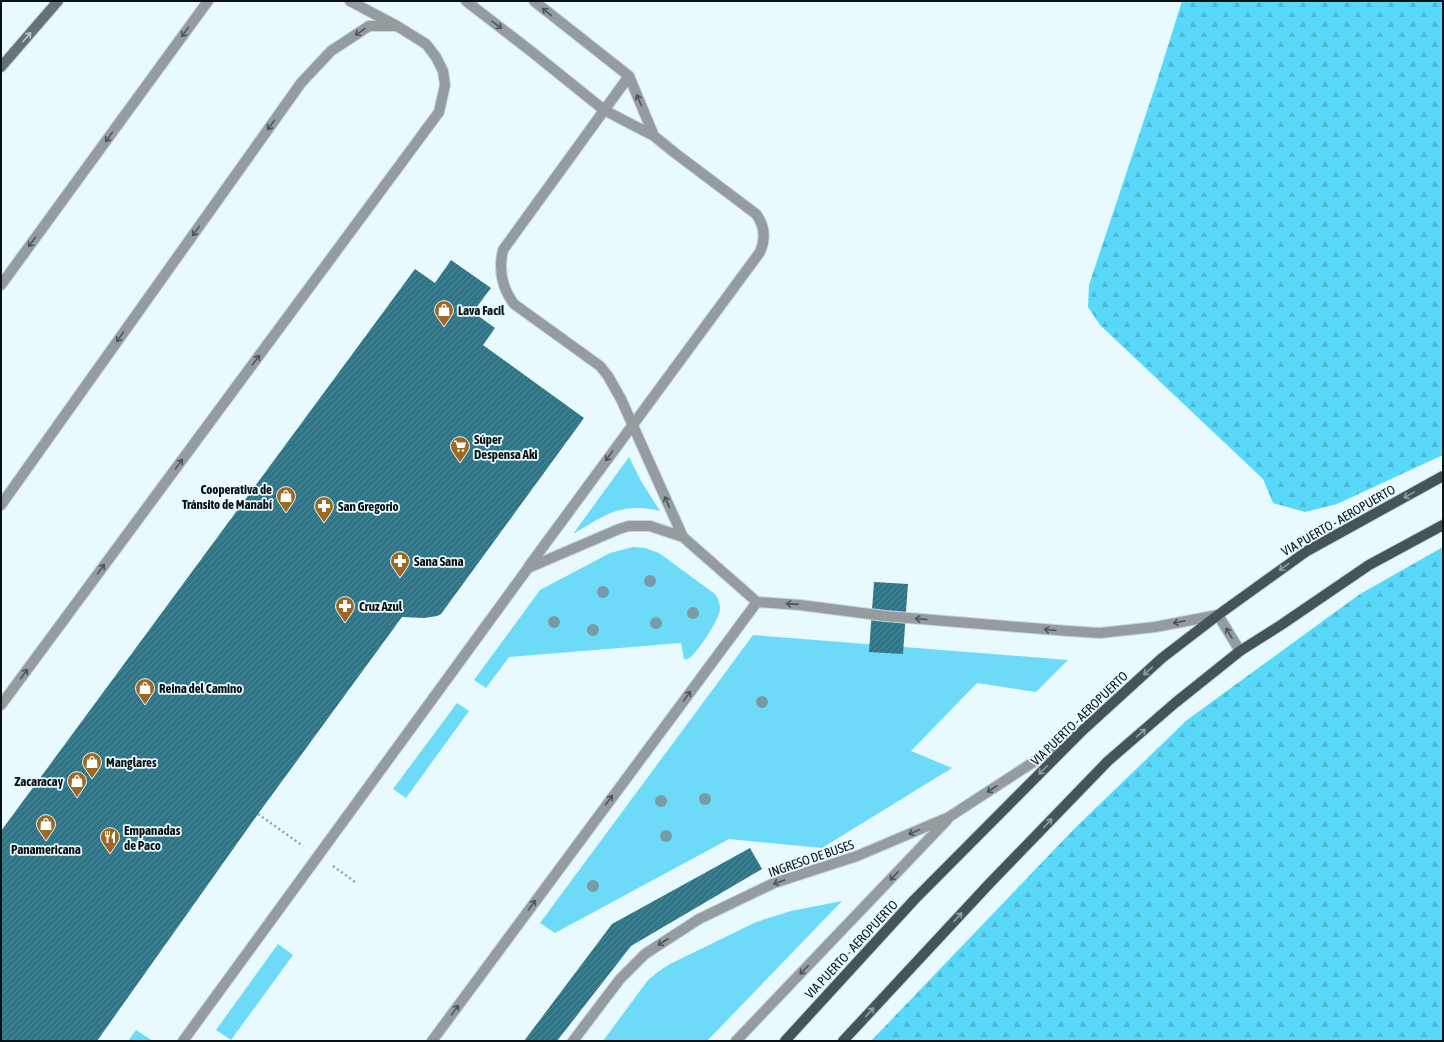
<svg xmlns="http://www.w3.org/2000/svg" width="1444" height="1042" font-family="'Asap Condensed',sans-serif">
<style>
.green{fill:#6ddbf8}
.forest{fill:url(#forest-firs)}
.building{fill:url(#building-hatch)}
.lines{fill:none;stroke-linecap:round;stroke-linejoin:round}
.service-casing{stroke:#c5d5d9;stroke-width:12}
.secondary-casing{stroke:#c5d5d9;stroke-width:12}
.primary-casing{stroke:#c5d5d9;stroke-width:12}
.path{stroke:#93a1a5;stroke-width:2.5;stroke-dasharray:2 3;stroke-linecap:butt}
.service{stroke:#949c9f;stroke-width:10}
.secondary{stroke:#657276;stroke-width:10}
.primary{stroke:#445458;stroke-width:10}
.tree{fill:#779ca6}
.oneway{stroke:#4e5659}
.oneway2{stroke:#b4c4c8}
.oneway3{stroke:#8e9fa3}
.labels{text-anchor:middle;stroke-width:3.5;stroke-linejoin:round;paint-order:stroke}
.poi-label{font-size:13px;font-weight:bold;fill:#091113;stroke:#e9faff;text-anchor:start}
.street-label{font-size:13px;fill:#091113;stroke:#e9faff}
</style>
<defs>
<pattern id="forest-firs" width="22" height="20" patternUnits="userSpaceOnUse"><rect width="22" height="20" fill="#59d9fa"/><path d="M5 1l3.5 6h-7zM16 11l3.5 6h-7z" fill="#4cb9d5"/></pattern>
<pattern id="building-hatch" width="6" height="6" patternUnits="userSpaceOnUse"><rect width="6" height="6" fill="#317486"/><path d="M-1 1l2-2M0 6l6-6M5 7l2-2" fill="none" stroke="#598895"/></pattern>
</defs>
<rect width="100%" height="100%" fill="#e9faff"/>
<path class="green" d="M629,457L641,481L660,511C620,502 606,515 573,534Z
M633,547L645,548L659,553L715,594C718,598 720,603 720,609C720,619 699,649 691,657L687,659H684L681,643L509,657L486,688L474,680L540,590L610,553Z
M753,635L1068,660L1036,692L977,683L911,751L952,768L822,848L729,839L555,933L540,923Z
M457,703L469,711L406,798L393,789Z
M842,901L707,1041H603L648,980L659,971L670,964L756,922L791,911Z
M278,944L293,955L231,1040L216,1030Z
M136,1030L153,1041H128Z"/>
<path class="forest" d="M1182,1H1443V455L1337,504L1305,512L1273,503L1263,479L1100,325L1088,307L1089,285L1156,84Z
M1443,547V1041H871L1075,828L1187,720L1360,594Z"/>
<path class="building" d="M451,260L491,288L473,312L495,328L483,345L584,418L441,614L437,616L424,618L402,617L258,814L97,1041H1V831L415,269L435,283Z
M874,582L908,584L903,654L869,652Z
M750,848L762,869L631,946L557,1041H524L612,924Z"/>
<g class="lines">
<g class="service-casing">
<path id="service" d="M466,1L532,52L604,110L654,136L675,153L756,214C765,226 766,238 760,252L529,566
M534,1L629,76L654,136
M629,76L503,250C498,271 502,288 514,304L600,366L608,376L621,399L683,537
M1,285L208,1
M1,505L301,83L331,51L369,26H395
M1,705L439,112L445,85L443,71L436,57L426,44L397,26L350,1
M183,1041L528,568L619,529L629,526H650L683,537L757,602L800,605L885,616L1068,631L1100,633L1155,627L1218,615L1240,651
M432,1041L757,602
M573,1041L620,979L645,954L699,919L774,883L857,856L949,817L1075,735
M736,1041L947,820"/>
</g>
<g class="secondary-casing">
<path id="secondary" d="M1,67L58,1"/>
</g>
<g class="primary-casing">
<path id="primary" d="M785,1041L914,900L1083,730L1162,658L1218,615L1307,551L1443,476
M843,1041L989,884L1108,761L1175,703L1240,651L1281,625L1369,565L1443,525"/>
</g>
<path class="path" d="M258,814L303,846
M333,866L355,882"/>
<use href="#service" class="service"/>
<use href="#secondary" class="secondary"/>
<use href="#primary" class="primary"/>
</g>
<g class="tree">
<circle cx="650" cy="581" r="6"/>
<circle cx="603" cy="592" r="6"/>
<circle cx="693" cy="613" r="6"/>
<circle cx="554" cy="622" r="6"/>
<circle cx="656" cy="623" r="6"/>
<circle cx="593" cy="630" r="6"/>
<circle cx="762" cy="702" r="6"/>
<circle cx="705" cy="799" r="6"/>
<circle cx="661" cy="801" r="6"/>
<circle cx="666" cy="836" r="6"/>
<circle cx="593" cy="886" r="6"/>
</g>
<defs><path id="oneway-shaft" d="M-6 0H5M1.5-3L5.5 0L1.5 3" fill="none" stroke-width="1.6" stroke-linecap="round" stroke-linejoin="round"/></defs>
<g class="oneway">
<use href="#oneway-shaft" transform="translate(547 12) rotate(-141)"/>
<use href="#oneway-shaft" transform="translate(497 25) rotate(37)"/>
<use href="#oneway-shaft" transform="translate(185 32) rotate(126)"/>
<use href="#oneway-shaft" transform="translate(360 32) rotate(146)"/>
<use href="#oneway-shaft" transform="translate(639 100) rotate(-113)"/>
<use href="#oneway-shaft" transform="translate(271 125) rotate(125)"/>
<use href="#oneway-shaft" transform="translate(109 137) rotate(126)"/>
<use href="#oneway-shaft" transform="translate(196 231) rotate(125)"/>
<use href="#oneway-shaft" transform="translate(32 242) rotate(126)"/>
<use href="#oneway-shaft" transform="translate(120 337) rotate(125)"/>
<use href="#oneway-shaft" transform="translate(256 360) rotate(-54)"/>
<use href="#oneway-shaft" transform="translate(609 456) rotate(126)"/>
<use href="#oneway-shaft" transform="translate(179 464) rotate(-54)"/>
<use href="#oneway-shaft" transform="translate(667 502) rotate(-114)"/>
<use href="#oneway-shaft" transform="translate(101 569) rotate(-54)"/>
<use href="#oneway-shaft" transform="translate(792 604) rotate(-176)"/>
<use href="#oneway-shaft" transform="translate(921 619) rotate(-175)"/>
<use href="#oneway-shaft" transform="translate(1179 622) rotate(169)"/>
<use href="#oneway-shaft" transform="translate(1050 630) rotate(-175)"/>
<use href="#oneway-shaft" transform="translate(1229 633) rotate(-121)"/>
<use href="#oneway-shaft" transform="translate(24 674) rotate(-54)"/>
<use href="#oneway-shaft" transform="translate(687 696) rotate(-54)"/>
<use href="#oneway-shaft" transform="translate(992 789) rotate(147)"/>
<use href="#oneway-shaft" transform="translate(609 800) rotate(-54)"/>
<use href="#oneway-shaft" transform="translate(914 832) rotate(157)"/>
<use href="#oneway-shaft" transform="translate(894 876) rotate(134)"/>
<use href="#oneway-shaft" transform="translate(779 882) rotate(160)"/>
<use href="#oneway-shaft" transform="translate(532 905) rotate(-54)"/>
<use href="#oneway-shaft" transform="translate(663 942) rotate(147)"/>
<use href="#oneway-shaft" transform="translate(804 970) rotate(134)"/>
<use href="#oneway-shaft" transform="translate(455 1010) rotate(-54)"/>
</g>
<use class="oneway2" href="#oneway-shaft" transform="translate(27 37) rotate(-49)"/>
<g class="oneway3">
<use href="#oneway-shaft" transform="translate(1409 495) rotate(151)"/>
<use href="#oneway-shaft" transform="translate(1284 567) rotate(144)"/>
<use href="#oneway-shaft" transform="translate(1148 671) rotate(138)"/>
<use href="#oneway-shaft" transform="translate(1141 733) rotate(-41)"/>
<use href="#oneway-shaft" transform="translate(1043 770) rotate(135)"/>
<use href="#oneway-shaft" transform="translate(1048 823) rotate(-46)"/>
<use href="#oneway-shaft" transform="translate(958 917) rotate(-47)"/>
<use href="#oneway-shaft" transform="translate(870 1012) rotate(-47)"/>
</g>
<defs>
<g id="shop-pin" transform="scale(1)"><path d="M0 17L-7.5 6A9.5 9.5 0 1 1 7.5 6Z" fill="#9e6722" stroke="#e9faff"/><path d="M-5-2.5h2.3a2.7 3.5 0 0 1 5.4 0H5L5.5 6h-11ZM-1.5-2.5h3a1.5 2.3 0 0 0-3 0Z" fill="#fff"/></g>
<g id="supermarket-pin" transform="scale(1)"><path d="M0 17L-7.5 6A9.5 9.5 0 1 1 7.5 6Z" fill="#9e6722" stroke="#e9faff"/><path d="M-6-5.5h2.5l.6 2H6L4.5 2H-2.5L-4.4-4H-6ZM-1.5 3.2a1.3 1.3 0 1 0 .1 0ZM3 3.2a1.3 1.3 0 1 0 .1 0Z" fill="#fff"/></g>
<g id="pharmacy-pin" transform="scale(1)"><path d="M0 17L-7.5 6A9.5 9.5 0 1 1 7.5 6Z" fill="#9e6722" stroke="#e9faff"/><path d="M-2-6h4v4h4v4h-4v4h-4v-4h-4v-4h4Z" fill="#fff"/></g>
<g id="restaurant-pin" transform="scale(1)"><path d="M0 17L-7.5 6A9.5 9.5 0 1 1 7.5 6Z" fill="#9e6722" stroke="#e9faff"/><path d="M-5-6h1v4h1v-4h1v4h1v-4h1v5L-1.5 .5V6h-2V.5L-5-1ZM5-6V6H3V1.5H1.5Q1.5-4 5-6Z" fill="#fff"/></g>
</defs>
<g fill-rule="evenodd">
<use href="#shop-pin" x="444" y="310"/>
<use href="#supermarket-pin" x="460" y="446"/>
<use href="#shop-pin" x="286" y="496"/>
<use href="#pharmacy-pin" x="324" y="506"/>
<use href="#pharmacy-pin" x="400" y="561"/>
<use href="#pharmacy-pin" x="345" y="606"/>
<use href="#shop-pin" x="145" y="688"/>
<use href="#shop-pin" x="92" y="762"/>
<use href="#shop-pin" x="77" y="781"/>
<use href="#shop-pin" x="46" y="824"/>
<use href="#restaurant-pin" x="110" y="837"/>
</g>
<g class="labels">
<g class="poi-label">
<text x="458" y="315">Lava Facil</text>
<text x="474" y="444">Súper<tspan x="474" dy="15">Despensa Aki</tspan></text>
<text x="272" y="494" text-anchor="end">Cooperativa de<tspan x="272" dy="15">Tránsito de Manabí</tspan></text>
<text x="338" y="511">San Gregorio</text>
<text x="414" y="566">Sana Sana</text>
<text x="359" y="611">Cruz Azul</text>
<text x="159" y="693">Reina del Camino</text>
<text x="106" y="767">Manglares</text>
<text x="63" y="786" text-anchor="end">Zacaracay</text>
<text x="124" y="835">Empanadas<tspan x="124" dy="15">de Paco</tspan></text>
<text x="46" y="854" text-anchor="middle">Panamericana</text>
</g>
<g class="street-label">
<text transform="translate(1338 520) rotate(-30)" y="5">VIA PUERTO - AEROPUERTO</text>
<text transform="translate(1079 718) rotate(-44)" y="5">VIA PUERTO - AEROPUERTO</text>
<text transform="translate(811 858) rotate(-19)" y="5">INGRESO DE BUSES</text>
<text transform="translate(851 949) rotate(-47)" y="5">VIA PUERTO - AEROPUERTO</text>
</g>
</g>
<rect width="1444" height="1042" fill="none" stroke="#091113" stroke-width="4"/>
</svg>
